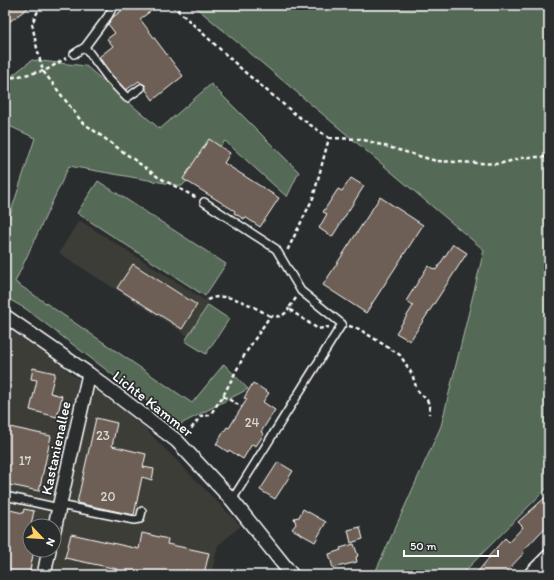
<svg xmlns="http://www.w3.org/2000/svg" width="554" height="580" font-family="Itim,sans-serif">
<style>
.built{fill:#3e3c39;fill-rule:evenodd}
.green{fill:#546a57;stroke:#aab4ab}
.building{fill:#6d5e54;stroke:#fff}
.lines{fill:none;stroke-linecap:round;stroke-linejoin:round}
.lane-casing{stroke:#fff;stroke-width:10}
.street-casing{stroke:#fff;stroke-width:16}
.path{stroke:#fff;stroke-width:2.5;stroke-dasharray:4 3;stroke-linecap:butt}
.lane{stroke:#2a2d2e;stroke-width:7}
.street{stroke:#2a2d2e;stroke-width:13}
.labels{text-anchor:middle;stroke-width:3.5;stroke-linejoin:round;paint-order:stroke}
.number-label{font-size:13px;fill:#dad7d4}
.street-label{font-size:15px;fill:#fff;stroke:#2a2d2e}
</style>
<rect width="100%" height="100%" fill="#2a2d2e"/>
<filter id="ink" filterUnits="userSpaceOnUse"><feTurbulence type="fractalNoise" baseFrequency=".025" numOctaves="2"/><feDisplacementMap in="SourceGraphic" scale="8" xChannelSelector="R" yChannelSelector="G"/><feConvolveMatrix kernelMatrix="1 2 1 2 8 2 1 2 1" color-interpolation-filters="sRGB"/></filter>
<g filter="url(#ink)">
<path class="built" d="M79,220L209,303L188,336L59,253Z
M5,320L73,375L122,405L241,526L218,545L211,575H5ZM30,526H54V550H30Z"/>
<path class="green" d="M193,5H549V486L461,575H374L441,426L484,250Z
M32,60L86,66L160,129L211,84L299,172L287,197L225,141L182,186L69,166L15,282L192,403L224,364L248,389L179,425L26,309L5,297V230L35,138L5,124V81Z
M98,181L226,264L205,296L77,213Z
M208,305L229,319L206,354L185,341Z"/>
<path class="building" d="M5,5H32L5,25Z
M129,5H159L140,19L183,76L153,100L146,90V87L145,85L141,83L139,81L126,90L112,75L99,57L113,46L107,39L115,33L108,24L113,17Z
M209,139L230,153L224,163L279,198L260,227L245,217L244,219L234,213L235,211L183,179Z
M351,178L364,186L332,237L319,228L327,214L323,212L338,189L342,191Z
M380,197L423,225L366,313L323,285Z
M453,244L467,253L410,341L396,333L413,306L406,301L428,266L436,270Z
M133,264L197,305L182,329L117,288Z
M33,368L55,373L50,393L62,396L57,417L30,410L37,380L31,379Z
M253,383L269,393L263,402L275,410L261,432L264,434L256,446L252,444L243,459L229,450L228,452L216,444L227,427L229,428L247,399L244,398Z
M96,418L117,423L112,446L146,454L143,467L154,469L152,480L142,477L134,515L77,503Z
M5,426L51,436L39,491L5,484Z
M278,462L293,471L275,499L260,490Z
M549,494V524L539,534L523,551L524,553L503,575H475L489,558L488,557L505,538L509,542L523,527L518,522Z
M5,509L23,513L24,509L34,511L27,543L30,544V550H34L29,575H5Z
M303,509L326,522L315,542L292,529L296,524L294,518L299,517Z
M360,527L363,539L351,543L348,530Z
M142,533L168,539L167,544L209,553L204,574L185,570L184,575H115L117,569L65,558L71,534L139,549Z
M354,544L358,556L356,557L357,562L333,568L329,554L341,550L340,548Z"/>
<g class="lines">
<g class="lane-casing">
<path id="lane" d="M85,47L108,78L127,98L141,88
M74,54L85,47L108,16L114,5
M204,202L276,249L301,291L342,324L232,500
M5,496L59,508
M60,505L134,520L140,519L142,511"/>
</g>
<g class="street-casing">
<path id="street" d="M5,316L89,374L177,441L232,500L292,575
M54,530L89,374
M44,575L49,550
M530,575L549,556"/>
</g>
<path class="path" d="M41,5L32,23L36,44L43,71L82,122L158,177L197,198
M172,5L247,74L295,114L329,138L313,198L287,251
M5,79L43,71L48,69L66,58
M329,138L361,139L436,161L499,164L526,157H549
M296,298L289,308L293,312L318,329L329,327
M207,300C227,290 252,306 270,316
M349,326L359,329L400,355L412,374L417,390L427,400L430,406L429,414
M223,396L242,407
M187,434L201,416L210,415L223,396L245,354L270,316C279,317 284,317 289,308"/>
<use href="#lane" class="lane"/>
<use href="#street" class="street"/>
</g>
</g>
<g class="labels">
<g class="number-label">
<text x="252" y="427">24</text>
<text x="103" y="440">23</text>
<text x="25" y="465">17</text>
<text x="108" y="501">20</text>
</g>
<g class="street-label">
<text transform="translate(153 404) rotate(38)" y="5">Lichte Kammer</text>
<text transform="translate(56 448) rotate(-78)" y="5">Kastanienallee</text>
</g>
</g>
<rect width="554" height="580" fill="none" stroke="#2a2d2e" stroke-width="20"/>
<rect x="10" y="10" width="534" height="560" fill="none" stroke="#fff" stroke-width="1.5" filter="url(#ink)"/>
<g transform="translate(42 538) rotate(115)"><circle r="19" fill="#2a2d2e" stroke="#7f8182"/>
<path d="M0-3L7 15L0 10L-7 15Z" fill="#ffd166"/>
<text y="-6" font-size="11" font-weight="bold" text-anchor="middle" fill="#ffffff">N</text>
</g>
<path d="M404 550v6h94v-6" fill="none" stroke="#ffffff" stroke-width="2"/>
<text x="410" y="550" font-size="12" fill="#ffffff" stroke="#2a2d2e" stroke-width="3" paint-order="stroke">50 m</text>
</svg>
